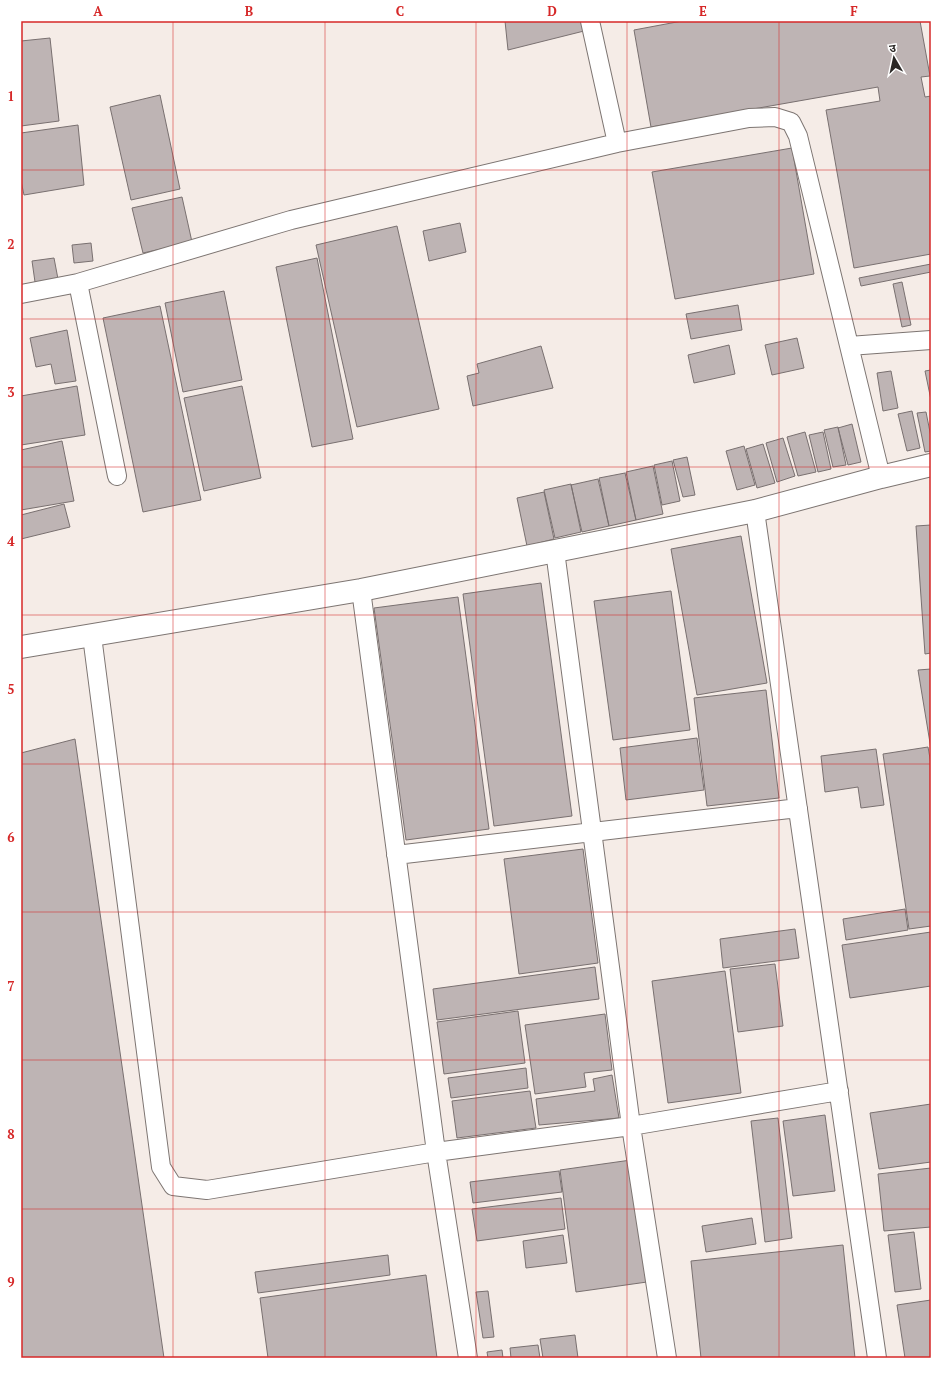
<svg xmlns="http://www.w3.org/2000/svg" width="952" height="1379" font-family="'PT Serif','Noto Sans Devanagari',serif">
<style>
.building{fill:#beb4b4;stroke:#797070}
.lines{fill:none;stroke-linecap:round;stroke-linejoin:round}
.minor-casing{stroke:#7d7572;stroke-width:20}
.tertiary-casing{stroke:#7d7572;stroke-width:24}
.minor{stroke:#fff;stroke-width:18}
.tertiary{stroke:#fff;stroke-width:22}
.grid{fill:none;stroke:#d62828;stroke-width:1;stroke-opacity:0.55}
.neatline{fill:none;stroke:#d62828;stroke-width:1.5}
.grid-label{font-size:13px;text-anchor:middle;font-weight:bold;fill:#d62828}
</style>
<rect width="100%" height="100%" fill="#f5ece7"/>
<path class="building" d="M505,21H582L584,31L508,50Z
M682,21H920L930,76L921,77L925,97L931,96V254L854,268L826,110L880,101L878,87L651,127L634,30Z
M50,38L59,121L21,126V41Z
M160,95L180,189L131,200L110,107Z
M78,125L84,185L24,195L21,181V133Z
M792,148L814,274L675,299L652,172Z
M182,197L192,242L143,253L132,208Z
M460,223L466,252L429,261L423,231Z
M397,226L439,409L357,427L316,245Z
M91,243L93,261L74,263L72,245Z
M54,258L58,279L35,282L32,261Z
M317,258L353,439L312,447L276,267Z
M931,264V272L861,286L859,278Z
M902,282L911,325L902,327L893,284Z
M224,291L242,380L183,392L165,303Z
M738,305L742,330L691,339L686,314Z
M160,306L201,500L143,512L103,318Z
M67,330L76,381L55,384L51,364L36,367L30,338Z
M797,338L804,368L772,375L765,345Z
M729,345L735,374L694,383L688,355Z
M541,346L553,388L473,406L467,376L479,373L477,364Z
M931,370V400L925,371Z
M891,371L898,408L883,411L877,373Z
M77,386L85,435L21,445V396Z
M242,386L261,478L204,491L184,398Z
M912,411L920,448L907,451L898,414Z
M926,412L931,437V451L925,452L917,413Z
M852,424L861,462L848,465L838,428Z
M838,427L846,465L833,467L824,430Z
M805,432L816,472L798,476L787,437Z
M823,432L831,469L818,472L809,435Z
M783,438L795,476L777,482L766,443Z
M62,441L74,501L21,510V450Z
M763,444L775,483L757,488L746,449Z
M744,446L755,485L737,490L726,451Z
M687,457L695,495L683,497L673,460Z
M672,461L680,501L662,505L654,465Z
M653,466L663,514L636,520L626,472Z
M625,473L636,520L609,526L599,478Z
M598,479L609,526L582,532L571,485Z
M571,484L581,532L555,538L544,490Z
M544,492L554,539L527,546L517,498Z
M64,504L70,527L21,539V515Z
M931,525V653L925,654L916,526Z
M741,536L767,683L697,695L671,549Z
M541,583L572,816L494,826L463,594Z
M671,591L690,730L613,740L594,601Z
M458,597L489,829L406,840L374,608Z
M931,669V749L918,670Z
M766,690L779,798L707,806L694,698Z
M697,738L704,790L626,800L620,748Z
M75,739L164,1358H21V753Z
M928,747L931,764V926L909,929L883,754Z
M876,749L884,805L861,808L858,787L825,792L821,756Z
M583,849L598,963L519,974L504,859Z
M905,909L908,930L846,940L843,919Z
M795,929L799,958L723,968L720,939Z
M931,932V986L850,998L842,945Z
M775,964L783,1026L738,1032L730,969Z
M595,967L599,999L437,1020L433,989Z
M725,971L741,1093L668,1103L652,981Z
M518,1011L525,1063L444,1074L437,1022Z
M605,1014L612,1070L584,1073L586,1087L535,1094L525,1025Z
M526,1068L528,1088L451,1098L448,1078Z
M612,1075L619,1118L539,1125L536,1099L595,1091L593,1079Z
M530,1091L536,1128L457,1138L452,1101Z
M931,1104V1162L879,1169L870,1113Z
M825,1115L835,1191L793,1196L783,1121Z
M778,1118L792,1238L765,1242L751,1121Z
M631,1160L647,1282L576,1292L560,1170Z
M931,1168V1227L884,1231L878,1174Z
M559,1171L562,1192L473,1203L470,1182Z
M561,1198L565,1229L477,1241L472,1209Z
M752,1218L756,1244L706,1252L702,1226Z
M914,1232L921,1289L895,1292L888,1235Z
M563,1235L567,1263L526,1268L523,1241Z
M843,1245L855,1358H701L691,1261Z
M388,1255L390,1275L258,1293L255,1272Z
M426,1275L437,1358H268L260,1298Z
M488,1291L494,1337L483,1338L476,1292Z
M931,1300V1358H905L897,1305Z
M575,1335L578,1358H543L540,1339Z
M538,1345L540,1358H511L510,1348Z
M502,1350L503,1358H488L487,1352Z"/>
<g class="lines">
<g class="minor-casing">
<path id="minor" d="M590,21L617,143
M78,283L117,476
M21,294L78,283L291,220L617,143L749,118L775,117L791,122L798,136L881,477
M849,346L931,340
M755,511L877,1358
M555,551L631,1126L667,1358
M361,590L436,1152L468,1358
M92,636L161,1167L173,1186L207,1190L436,1152L631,1126L839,1091
M396,855L798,808"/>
</g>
<g class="tertiary-casing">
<path id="tertiary" d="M21,647L361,590L755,511L881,477L931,465"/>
</g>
<use href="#minor" class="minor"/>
<use href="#tertiary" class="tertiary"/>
</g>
<path class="grid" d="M173,21V1358M325,21V1358M476,21V1358M627,21V1358M779,21V1358M21,170H931M21,319H931M21,467H931M21,615H931M21,764H931M21,912H931M21,1060H931M21,1209H931"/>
<rect width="952" height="1379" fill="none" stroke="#ffffff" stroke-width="44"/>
<g transform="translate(894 58) rotate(351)" stroke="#ffffff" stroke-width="3" paint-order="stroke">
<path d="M0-3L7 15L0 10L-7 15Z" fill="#2a2725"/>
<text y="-6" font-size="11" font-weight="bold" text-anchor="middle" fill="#2a2725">उ</text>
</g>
<rect x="22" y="22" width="908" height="1335" class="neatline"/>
<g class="grid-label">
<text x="98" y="16">A</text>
<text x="249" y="16">B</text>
<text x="400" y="16">C</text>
<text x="552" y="16">D</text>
<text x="703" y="16">E</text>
<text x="854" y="16">F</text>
<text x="11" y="101">1</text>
<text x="11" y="249">2</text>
<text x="11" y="397">3</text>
<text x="11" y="546">4</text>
<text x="11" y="694">5</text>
<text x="11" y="842">6</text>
<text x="11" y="991">7</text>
<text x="11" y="1139">8</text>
<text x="11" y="1287">9</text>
</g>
</svg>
